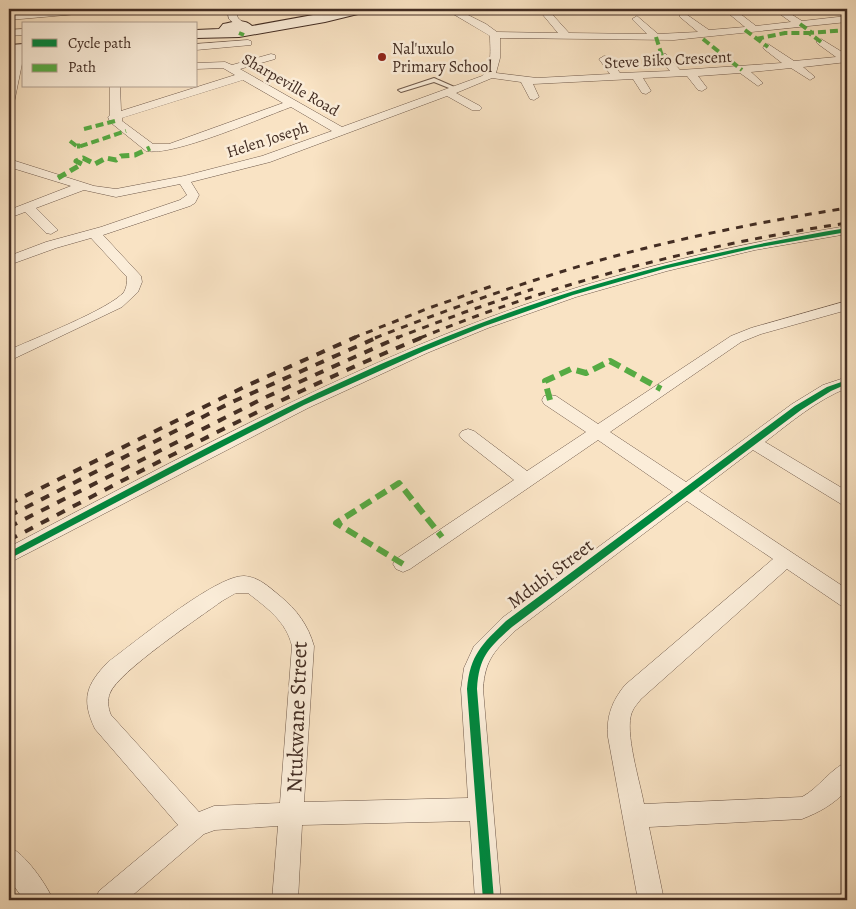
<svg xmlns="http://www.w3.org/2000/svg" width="856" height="909" font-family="Alegreya,serif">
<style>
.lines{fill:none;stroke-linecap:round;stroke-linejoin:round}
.lane-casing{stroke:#705a4b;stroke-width:2}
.street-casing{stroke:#705a4b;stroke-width:1}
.secondary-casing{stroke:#432d23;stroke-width:2}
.lane{fill:#fbedd9;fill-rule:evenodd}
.street{fill:#fbedd9;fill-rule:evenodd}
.secondary{fill:#fbedd9;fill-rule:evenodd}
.rail-far1{stroke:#432d23;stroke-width:3;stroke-dasharray:7 7;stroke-linecap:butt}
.rail{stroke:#432d23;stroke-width:4;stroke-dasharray:9 9;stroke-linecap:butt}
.quiet-far2{stroke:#56ab43;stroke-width:4;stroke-dasharray:8 4;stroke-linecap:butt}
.quiet-far1{stroke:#56ab43;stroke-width:5;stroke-dasharray:9 5;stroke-linecap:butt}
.quiet{stroke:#56ab43;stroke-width:6;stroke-dasharray:12 6;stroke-linecap:butt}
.cycleway-casing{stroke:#fbedd9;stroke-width:3}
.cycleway{fill:#00873e;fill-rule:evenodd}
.poi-dot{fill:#8f2418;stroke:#fbedd9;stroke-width:2}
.labels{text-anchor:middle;stroke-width:5;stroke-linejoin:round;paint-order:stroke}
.far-poi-label{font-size:16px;fill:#432d23;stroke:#fbedd9;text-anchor:start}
.far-street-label{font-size:16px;fill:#432d23;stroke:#fbedd9}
.street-label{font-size:19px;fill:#432d23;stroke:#fbedd9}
.near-street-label{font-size:22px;fill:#432d23;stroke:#fbedd9}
</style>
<rect width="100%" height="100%" fill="#f9e3c4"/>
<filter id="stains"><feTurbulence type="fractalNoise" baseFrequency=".004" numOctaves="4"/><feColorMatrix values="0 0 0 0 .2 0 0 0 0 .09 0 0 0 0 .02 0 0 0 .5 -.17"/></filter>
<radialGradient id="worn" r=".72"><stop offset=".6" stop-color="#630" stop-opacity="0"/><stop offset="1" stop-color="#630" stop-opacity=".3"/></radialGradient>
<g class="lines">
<g class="lane-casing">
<path id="lane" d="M434,78L459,89L454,90L434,82L401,92L398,90Z"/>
</g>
<g class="street-casing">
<path id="street" d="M71,9H105L100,12L9,20V14Z
M227,9H235L238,18L246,25L244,27H238L229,19Z
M445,9H456L486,24L497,32L558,33L538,9H574L570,12L551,13L569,33L647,34L632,19L637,16L658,34L698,32L680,17V13L683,12L709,30L745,27L728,13L726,11L729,9H734L756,26L791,22L773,9H783L802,21L847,16V22L674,40L500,38V58L496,73L537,78L610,74L599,59L604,56L608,57L620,73L670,71L657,56L662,53L666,54L680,70L782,63L764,49L763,47L768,44L794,61L836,57L818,44L816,42L821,39L847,55V62L803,67L815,77L810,80L791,68L751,72L763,83L758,86L740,73L698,76L707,88L702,91L698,90L687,76L643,78L651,91L646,94L642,93L633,79L533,84L539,97L534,100L530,99L521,82L492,78L456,93L480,106L482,108L480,110H472L447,96L270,162L191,182L199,195L195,203L190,206L103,235L141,276L142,282L138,292L122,307L9,361V350C33,339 110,309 124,292C127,287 127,282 127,277L91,238L56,248L9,265V256L46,242L101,227L180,200L187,195L180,184L116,197L84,190L36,208L58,230L51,234L46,233L25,212L9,218V210L71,186L9,167V159L94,186L116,189L184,176L262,156L332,131L291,107C261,118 172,157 146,151L110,122L108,117L110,115V86H120L121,111L235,75L223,68L196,69V63L225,62L232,65L271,54L275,55V59L240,69L342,127L482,76C493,66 490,49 490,36ZM243,80L283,103L169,144H153L122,121V118Z
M24,29V35L9,36V30Z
M248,40L251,41V45L196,50V44Z
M20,45L24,46V54L14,103L9,106V78L15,48Z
M847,226V234L755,250L667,271L576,297L488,328L427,353L308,408L9,563V547C176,460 343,368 521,306C627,269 736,244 847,226Z
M847,301V310L761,334L741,342L610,432L686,482L792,404L823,385L847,377V388C817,400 791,422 765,442L847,491V506L841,504L753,450L699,491L847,589V607L840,605L787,569L641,699C638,703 634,707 632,712C624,731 640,782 644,804L802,797C819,788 830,769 847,762V790C834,804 820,812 802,819L649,827L664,900H638L608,737C606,717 612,701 625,685L773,559L687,501L516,630C495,650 485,659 483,689L501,900H475L470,821L302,825L298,900H272L278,826L215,830L204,834L127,900H95L99,891L178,825L95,729C81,699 86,685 108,662C134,643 216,575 244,576C259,577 269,587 280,596C297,610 308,625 314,646L304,802L468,798L461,689L464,668L474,646L502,618L673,492L598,440L410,569L403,572L396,569L393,564L396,559L514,480L462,439L459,435L462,431L468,429L474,431L527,471L586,432L544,404L542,400L544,396L550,395L556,396L598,424L731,336L751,328ZM236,593H248C267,608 286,621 292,646L280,803L214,806L199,812L111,715C108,708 107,700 110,693C118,672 200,617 222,601Z
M9,847C24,852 47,885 53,900H24L9,879Z"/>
</g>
<g class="secondary-casing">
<path id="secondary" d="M346,9H368L366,12L325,22L239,37L196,38V30L219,29L223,24C233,22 244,18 252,26Z
M24,44V52L9,53V45Z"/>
</g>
<use href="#lane" class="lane"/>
<use href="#street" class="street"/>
<use href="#secondary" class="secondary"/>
<path class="rail-far1" d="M353,338L429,308L492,286
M375,338C462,304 551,272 642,249C710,232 778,219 847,208
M396,338L465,312L533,289
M420,338C557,282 700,245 847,223"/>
<path class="rail" d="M9,504L246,386L356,337
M9,516L232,402L378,337
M9,527L266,397L399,337
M9,540C145,469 280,396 423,337"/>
<path class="quiet-far2" d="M845,19L847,23
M800,24L811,32
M745,30L768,47
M239,33L244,35
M656,37L662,56
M703,39L742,70
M756,39L785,33H809
M821,42L809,33L847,30
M84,129L115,121
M70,141L78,147L126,131"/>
<path class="quiet-far1" d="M77,146H80
M58,178L82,164L76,161L83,158L95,164L106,158L116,160L121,156L135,155L150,148"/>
<path class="quiet" d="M550,400L545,381L571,369L586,373L610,361L661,389
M403,564L336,523L399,483L442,537"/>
<g class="cycleway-casing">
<path id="cycleway" d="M847,228V232L755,248L664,269L573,295L485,326L424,351L304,405L187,465L9,559V552C177,463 345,370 525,307C630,271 738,246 847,228Z
M847,380V384L831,391L801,410L512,627C489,648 479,656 477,689L494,900H483L467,689C470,655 482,644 506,621L795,406L827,387Z"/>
</g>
<use href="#cycleway" class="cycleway"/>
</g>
<circle class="poi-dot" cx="382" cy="57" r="5"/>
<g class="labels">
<g class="far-poi-label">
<text x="392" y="54">Nal'uxulo<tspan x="392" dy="18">Primary School</tspan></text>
</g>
<g class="far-street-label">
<text transform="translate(668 59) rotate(-3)" y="6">Steve Biko Crescent</text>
<text transform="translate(291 84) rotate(30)" y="6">Sharpeville Road</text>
<text transform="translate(267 139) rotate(-18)" y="6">Helen Joseph</text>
</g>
<g class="street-label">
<text transform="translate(550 573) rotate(-37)" y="7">Mdubi Street</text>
</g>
<g class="near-street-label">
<text transform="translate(296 717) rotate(-88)" y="8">Ntukwane Street</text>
</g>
</g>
<rect width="856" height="909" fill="none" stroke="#f9e3c4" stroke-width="30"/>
<rect x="10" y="10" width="836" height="889" fill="none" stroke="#432d23" stroke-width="2.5"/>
<rect x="15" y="15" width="826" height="879" fill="none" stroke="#432d23"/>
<rect x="22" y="22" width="175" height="65" fill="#fbedd9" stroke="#b1a090"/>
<rect x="32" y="39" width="25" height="8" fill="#00873e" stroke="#b1a090"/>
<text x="68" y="48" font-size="15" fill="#432d23">Cycle path</text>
<rect x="32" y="64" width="25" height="8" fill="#56ab43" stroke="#b1a090"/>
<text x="68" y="72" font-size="15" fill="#432d23">Path</text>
<rect width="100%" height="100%" filter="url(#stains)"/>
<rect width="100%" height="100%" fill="url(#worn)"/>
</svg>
